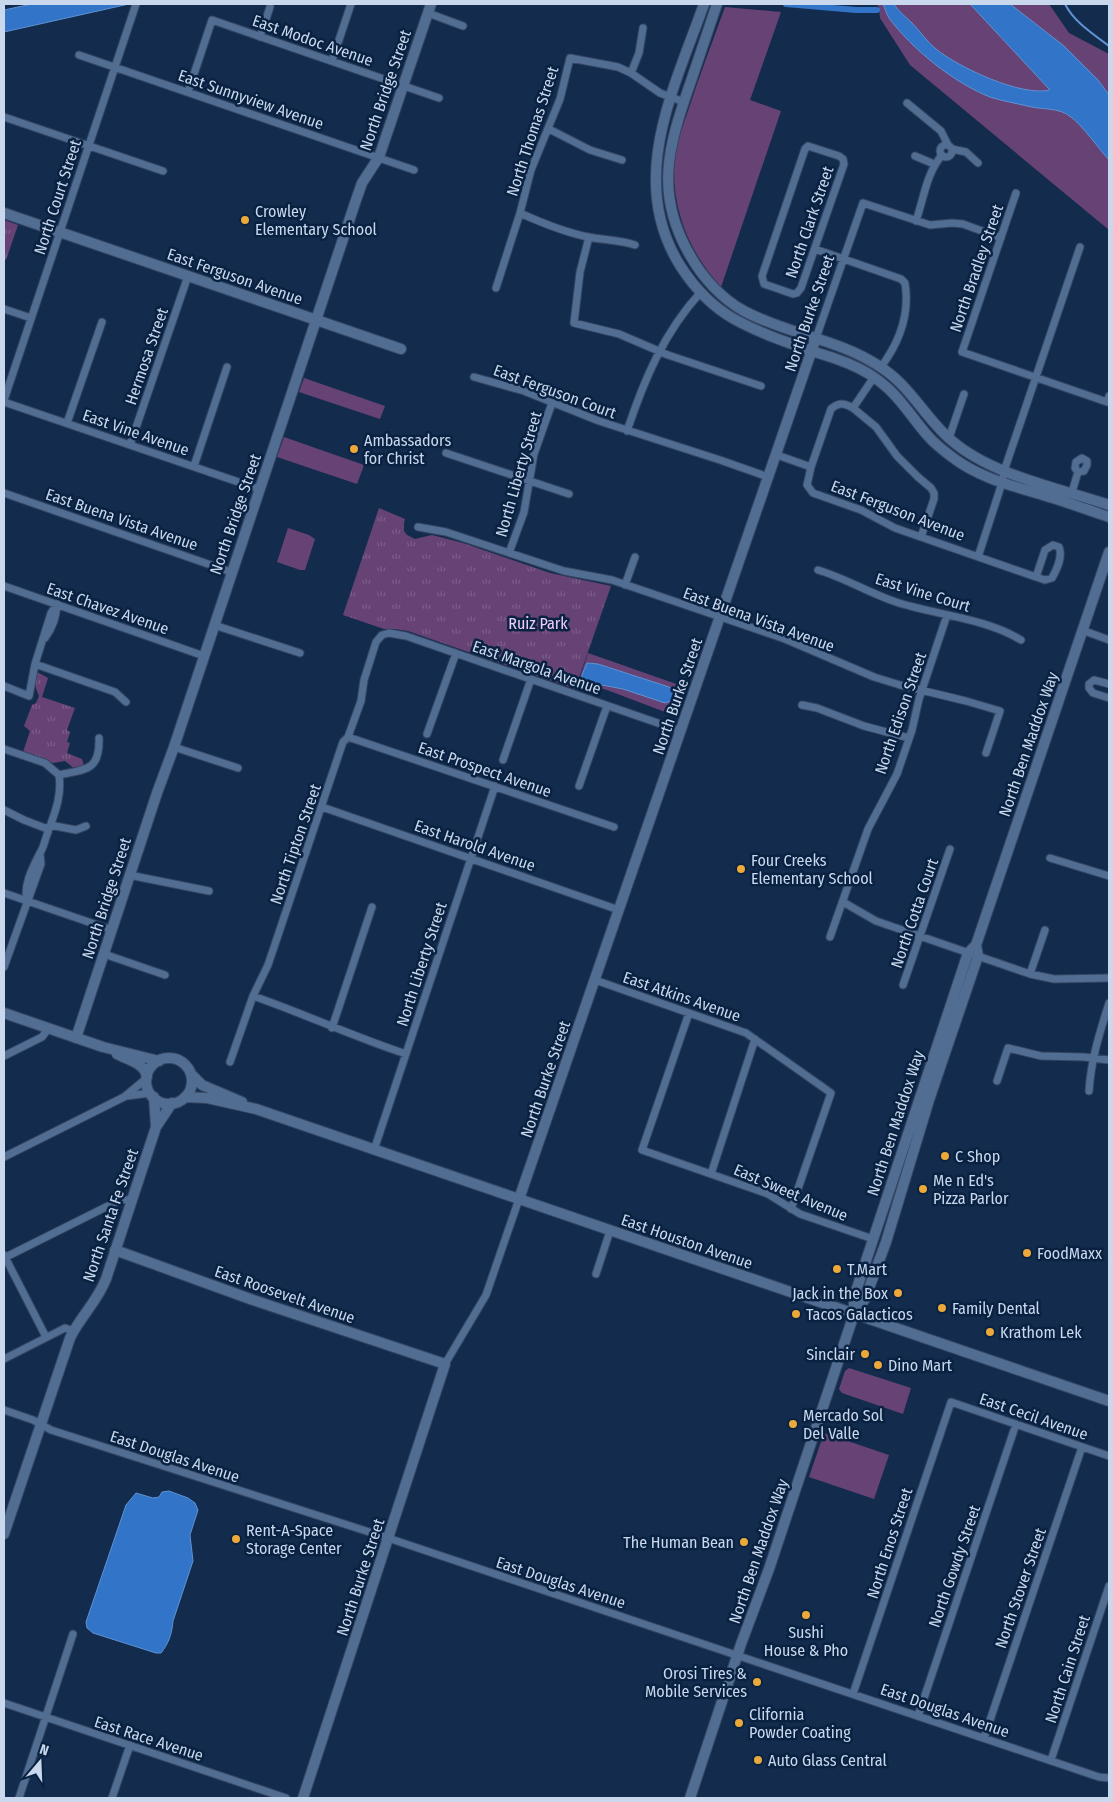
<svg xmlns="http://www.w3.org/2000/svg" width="1113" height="1802" font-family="'Fira Sans Condensed',sans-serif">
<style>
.green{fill:#674375}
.park{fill:url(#park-tufts)}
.water{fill:#3274c7;stroke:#5f92d2}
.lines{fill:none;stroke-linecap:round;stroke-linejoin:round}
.stream{stroke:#5f92d2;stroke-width:2}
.canal{stroke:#3274c7;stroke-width:6}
.street-casing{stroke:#344663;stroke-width:9}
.secondary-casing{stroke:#344663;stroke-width:12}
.street{stroke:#516d92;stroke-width:7}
.secondary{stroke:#516d92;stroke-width:10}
.poi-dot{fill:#eca93a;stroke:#092242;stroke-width:2}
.labels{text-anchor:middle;stroke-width:5;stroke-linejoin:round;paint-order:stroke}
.street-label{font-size:16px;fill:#c9d8ed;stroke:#092242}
.poi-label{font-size:16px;fill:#c9d8ed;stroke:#092242;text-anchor:start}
.park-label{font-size:16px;fill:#edccfa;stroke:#092242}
</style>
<defs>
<pattern id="park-tufts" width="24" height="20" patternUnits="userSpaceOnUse" patternTransform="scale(1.25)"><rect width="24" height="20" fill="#674375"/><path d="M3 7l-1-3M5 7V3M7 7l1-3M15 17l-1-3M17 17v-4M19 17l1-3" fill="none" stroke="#7b5d89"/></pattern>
</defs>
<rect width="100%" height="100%" fill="#132c4d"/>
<path class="green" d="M876,4H1049L1069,33L1109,54V230L910,65L880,18L879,7Z
M725,7L781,12L750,100L781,111L721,287C690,253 673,213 674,166C674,147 683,126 689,108C700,74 713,40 725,7Z
M304,378L385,406L380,419L299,392Z
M284,437L364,465L357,484L277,457Z
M288,528L309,535L315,539L305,570H300L277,562Z
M588,653L682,686C679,696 678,711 665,712L607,690L582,683L580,677Z
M849,1368L911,1388L903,1414L842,1393L839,1389L845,1371Z
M824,1433L889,1455L874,1499L809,1477Z"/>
<path class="park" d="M4,220L18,225L6,260L4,259Z
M379,508L405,519L404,523V531L407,535L415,539L432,535L463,543L550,573L611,586L575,689L408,631L395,629H384L343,615Z
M37,672L48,678L42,697L75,708L67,730L70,732L67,742L70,743L67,753L82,759L84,766L75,769L65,761L53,763L23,752L30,731L24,726L32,705L36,703L39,696L34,683Z"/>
<path class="water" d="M32,4H129L4,32V10Z
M883,4H894C898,11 906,17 912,23C920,31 927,42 936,49C958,67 1021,97 1050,90L970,4H1010L1064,46L1098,80L1109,95V160C1099,149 1083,126 1071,117C1059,107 1042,110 1027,106C1015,103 1002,101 990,97C954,83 912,49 889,18C886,13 885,8 883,4Z
M587,663L598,664L669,687L674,691L675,696L671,701L665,703L623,689L591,683L582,679V675Z
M169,1491L188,1498L195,1503L198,1510L190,1535L193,1561L173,1621C172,1633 169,1643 161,1653H156L93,1633L87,1628L86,1622L126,1505L136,1493L153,1498L159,1497L162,1492Z"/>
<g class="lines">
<path class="stream" d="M1065,4C1074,22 1093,34 1109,46"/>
<path class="canal" d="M786,4L856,10H877"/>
<g class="street-casing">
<path id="street" d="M428,13L463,26
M260,37L270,7
M79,55L414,170
M332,61L351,4
M631,73L639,53L643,28
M188,92L212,20L439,98
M907,103L941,131L948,145
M4,117L163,171
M549,129L590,150L622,160
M940 151a6 6 0 1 1 12 0a6 6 0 1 1-12 0Z
M808,146L839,156L843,159L844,164L801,288L797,293L793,294L764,284L762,276L805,149Z
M952,149L966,152L978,163
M915,156L934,164
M1016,193L962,352L1107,402L1109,396
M520,213C542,223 564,232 588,237C604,240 620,240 635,245
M916,221C924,198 926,174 942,155
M589,237L580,272L574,323L619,334L668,355L761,386
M815,249L901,279L905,283C910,314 899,343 881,367
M496,288L520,213L531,170L560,99L570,58L618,67L631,73L660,93L684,102
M4,309L31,318
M816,338L863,203L930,225L952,223L963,224L1001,238
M474,377L524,391L599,421L720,460L768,477
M4,400L136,4
M4,402L259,489
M853,408L876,427L897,456L918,477L931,488L934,493V499L921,537
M67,423L102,322
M627,431C644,380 664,332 701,292
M949,438L964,394
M130,445L188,276
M446,453L569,494
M777,455L811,467L807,485L813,493L861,510L895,528L1036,577L1045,580L1052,578C1057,569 1063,557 1059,547L1053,545L1045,550L1036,577
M194,466L227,367
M811,467L831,409C839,402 844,403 853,408L874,377
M1072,492L1078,472L1084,471L1087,465V461L1082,458L1076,462L1075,468L1078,472
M4,493L231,572
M418,527L446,532L564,571L612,580L785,639L874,677L900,685L966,701L1000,711L986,753
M509,553L524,512L534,454L552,403
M978,557L1002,483L1004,471L1080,247
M818,570C845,578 869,593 896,602C936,615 985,618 1021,640
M625,585L635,557
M4,586L204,656
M214,625L300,653
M1082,630L1109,640
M45,638C53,627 56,618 57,604
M35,664L115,692L126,702
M1109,684L1094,680L1089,684V688L1093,693L1109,698
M4,686L29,696L35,664L51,613L57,604
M802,705L817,708L864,726L909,738
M427,734L456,653
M348,737L614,827
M174,747L238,768
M4,749L45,763L59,775
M503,760L531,679
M59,775C86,769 100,771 99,738
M579,786L607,706
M322,807L619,910
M4,810L24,820L45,828L55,826L76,830L86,826
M1050,858L1109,876
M129,875L209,891
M4,893L112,930
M27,900C23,885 33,867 40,853C44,847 45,839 48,832C55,812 62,796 59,775
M843,902L876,921L1030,974L1054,979L1109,978
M830,937L868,829L897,774L912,730L919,699L947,615
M104,954L165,975
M4,967L41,864L40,854
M1030,974L1045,930
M595,980L746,1033L831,1093L791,1209
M903,985L950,849
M253,996C305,1014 354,1037 406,1054
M689,1013L642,1150L768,1194L800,1214L873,1239
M332,1028L372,907
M4,1056L42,1037L49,1028
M230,1062L253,996L268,965L343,742L348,737L361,701L364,680L376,642L382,635L389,633L406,636L681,731
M997,1081L1008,1048L1041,1056L1084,1057L1109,1060
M1089,1091C1091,1059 1100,1032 1109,1003
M127,1096L150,1093
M374,1150L495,786
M4,1157L124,1097L147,1078
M711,1174L755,1039
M4,1255L46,1337
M4,1258L122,1199L131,1201
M596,1274L610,1231
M4,1359L65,1328L74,1331
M445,1364L486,1295L519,1199
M4,1410L33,1420L51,1430L388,1538L1099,1777L1109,1778
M853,1694L951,1402L1109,1456
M4,1703L286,1798
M918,1716L1016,1424
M984,1738L1082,1447
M1051,1760L1109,1586
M19,1798L73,1634
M112,1798L130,1745"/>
</g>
<g class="secondary-casing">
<path id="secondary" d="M704,4C674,89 626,181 681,267C694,287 713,307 734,319C761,334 789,343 818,353C835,358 853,364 869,374C898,392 907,412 928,436C935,444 944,451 952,457C982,480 1018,487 1053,498C1072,504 1091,511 1109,517
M717,4C708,30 699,57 690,84C668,147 654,195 691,257C703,278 722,299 744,311C787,334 838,339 879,366C911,386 924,417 951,440C991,475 1058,488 1109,505
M4,213L401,349
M4,1013L103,1047L159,1061
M76,1038L157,793L174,747L355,203L362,183L379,157L431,4
M117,1054C128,1060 145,1063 147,1077
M146 1081a23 23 0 1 1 46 0a23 23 0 1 1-46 0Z
M191,1074L202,1085L242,1102
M185,1097L207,1098L256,1109L1109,1401
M156,1127L172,1103
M519,1199L816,338
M115,1250L253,1300L445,1364L303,1798
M854,1314V1297L968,953L976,945L1109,552
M4,1534L70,1338C80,1317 97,1302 106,1279L156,1127L154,1097
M690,1798L741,1644L769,1569L854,1314L865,1299L886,1242L929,1100L978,956L976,945"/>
</g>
<use href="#street" class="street"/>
<use href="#secondary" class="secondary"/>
</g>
<g class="poi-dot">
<circle cx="245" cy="220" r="5"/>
<circle cx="354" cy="449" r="5"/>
<circle cx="741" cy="869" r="5"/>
<circle cx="945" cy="1156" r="5"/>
<circle cx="923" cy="1189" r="5"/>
<circle cx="1027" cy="1253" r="5"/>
<circle cx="837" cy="1269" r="5"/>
<circle cx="898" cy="1293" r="5"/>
<circle cx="942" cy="1308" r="5"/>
<circle cx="796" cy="1314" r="5"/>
<circle cx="990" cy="1332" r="5"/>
<circle cx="865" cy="1354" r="5"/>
<circle cx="878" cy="1365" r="5"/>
<circle cx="793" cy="1424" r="5"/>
<circle cx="236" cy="1539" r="5"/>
<circle cx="744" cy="1542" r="5"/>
<circle cx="806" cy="1615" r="5"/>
<circle cx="757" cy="1682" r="5"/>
<circle cx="739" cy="1723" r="5"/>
<circle cx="758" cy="1760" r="5"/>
</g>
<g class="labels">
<g class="street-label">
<text transform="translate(313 40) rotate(19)" y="6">East Modoc Avenue</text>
<text transform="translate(385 90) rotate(-71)" y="6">North Bridge Street</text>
<text transform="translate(251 99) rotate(19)" y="6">East Sunnyview Avenue</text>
<text transform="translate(532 131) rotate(-72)" y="6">North Thomas Street</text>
<text transform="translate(57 197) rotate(-72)" y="6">North Court Street</text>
<text transform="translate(809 222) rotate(-71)" y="6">North Clark Street</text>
<text transform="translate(976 268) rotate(-71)" y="6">North Bradley Street</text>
<text transform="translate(235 276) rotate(19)" y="6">East Ferguson Avenue</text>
<text transform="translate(809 313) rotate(-71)" y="6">North Burke Street</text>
<text transform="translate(146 356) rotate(-71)" y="6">Hermosa Street</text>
<text transform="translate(555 391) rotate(20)" y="6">East Ferguson Court</text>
<text transform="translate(136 432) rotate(19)" y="6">East Vine Avenue</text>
<text transform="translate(518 474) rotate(-74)" y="6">North Liberty Street</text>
<text transform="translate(898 510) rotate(21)" y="6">East Ferguson Avenue</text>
<text transform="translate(235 514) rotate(-71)" y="6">North Bridge Street</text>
<text transform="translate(122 519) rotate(19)" y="6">East Buena Vista Avenue</text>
<text transform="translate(923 592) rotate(17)" y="6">East Vine Court</text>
<text transform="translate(108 608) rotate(19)" y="6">East Chavez Avenue</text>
<text transform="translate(759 619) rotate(20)" y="6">East Buena Vista Avenue</text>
<text transform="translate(537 667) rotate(19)" y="6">East Margola Avenue</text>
<text transform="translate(677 696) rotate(-71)" y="6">North Burke Street</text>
<text transform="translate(900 713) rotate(-71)" y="6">North Edison Street</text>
<text transform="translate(1028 744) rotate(-71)" y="6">North Ben Maddox Way</text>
<text transform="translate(485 769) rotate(19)" y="6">East Prospect Avenue</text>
<text transform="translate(295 844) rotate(-71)" y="6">North Tipton Street</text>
<text transform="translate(475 845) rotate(19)" y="6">East Harold Avenue</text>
<text transform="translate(106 898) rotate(-72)" y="6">North Bridge Street</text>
<text transform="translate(914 913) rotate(-71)" y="6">North Cotta Court</text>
<text transform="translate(421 964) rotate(-72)" y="6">North Liberty Street</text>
<text transform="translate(682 996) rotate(19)" y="6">East Atkins Avenue</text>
<text transform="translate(545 1079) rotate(-71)" y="6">North Burke Street</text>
<text transform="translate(895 1123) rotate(-72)" y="6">North Ben Maddox Way</text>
<text transform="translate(791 1192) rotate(23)" y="6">East Sweet Avenue</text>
<text transform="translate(110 1215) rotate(-71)" y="6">North Santa Fe Street</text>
<text transform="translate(687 1241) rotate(19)" y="6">East Houston Avenue</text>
<text transform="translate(285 1294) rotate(19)" y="6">East Roosevelt Avenue</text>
<text transform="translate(1034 1416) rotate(19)" y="6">East Cecil Avenue</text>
<text transform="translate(175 1456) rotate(18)" y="6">East Douglas Avenue</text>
<text transform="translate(889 1543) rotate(-72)" y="6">North Enos Street</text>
<text transform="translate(758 1551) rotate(-71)" y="6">North Ben Maddox Way</text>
<text transform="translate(954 1566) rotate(-71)" y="6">North Gowdy Street</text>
<text transform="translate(360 1577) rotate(-72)" y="6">North Burke Street</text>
<text transform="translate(561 1582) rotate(18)" y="6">East Douglas Avenue</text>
<text transform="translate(1020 1588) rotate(-71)" y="6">North Stover Street</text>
<text transform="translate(1067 1669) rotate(-72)" y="6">North Cain Street</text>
<text transform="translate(945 1710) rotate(19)" y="6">East Douglas Avenue</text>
<text transform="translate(149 1738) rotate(18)" y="6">East Race Avenue</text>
</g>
<g class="poi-label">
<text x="255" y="217">Crowley<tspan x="255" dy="18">Elementary School</tspan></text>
<text x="364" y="446">Ambassadors<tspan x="364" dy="18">for Christ</tspan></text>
<text x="751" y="866">Four Creeks<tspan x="751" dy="18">Elementary School</tspan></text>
<text x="955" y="1162">C Shop</text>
<text x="933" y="1186">Me n Ed's<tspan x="933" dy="18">Pizza Parlor</tspan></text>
<text x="1037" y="1259">FoodMaxx</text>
<text x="847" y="1275">T.Mart</text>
<text x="888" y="1299" text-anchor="end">Jack in the Box</text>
<text x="952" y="1314">Family Dental</text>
<text x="806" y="1320">Tacos Galacticos</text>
<text x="1000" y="1338">Krathom Lek</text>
<text x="855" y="1360" text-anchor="end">Sinclair</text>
<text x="888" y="1371">Dino Mart</text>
<text x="803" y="1421">Mercado Sol<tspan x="803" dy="18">Del Valle</tspan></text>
<text x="246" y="1536">Rent-A-Space<tspan x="246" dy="18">Storage Center</tspan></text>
<text x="734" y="1548" text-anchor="end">The Human Bean</text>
<text x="806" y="1638" text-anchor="middle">Sushi<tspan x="806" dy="18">House &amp; Pho</tspan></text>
<text x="747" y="1679" text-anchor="end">Orosi Tires &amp;<tspan x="747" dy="18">Mobile Services</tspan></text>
<text x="749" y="1720">Clifornia<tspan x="749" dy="18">Powder Coating</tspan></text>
<text x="768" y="1766">Auto Glass Central</text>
</g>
<g class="park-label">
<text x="538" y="629">Ruiz Park</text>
</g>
</g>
<rect width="1113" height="1802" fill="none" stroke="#c9d8ed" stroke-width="10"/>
<g transform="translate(40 1762) rotate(19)" stroke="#092242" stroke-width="4" paint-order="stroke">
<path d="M0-4L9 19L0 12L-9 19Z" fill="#c9d8ed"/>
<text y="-8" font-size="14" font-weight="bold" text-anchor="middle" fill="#c9d8ed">N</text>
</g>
</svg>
